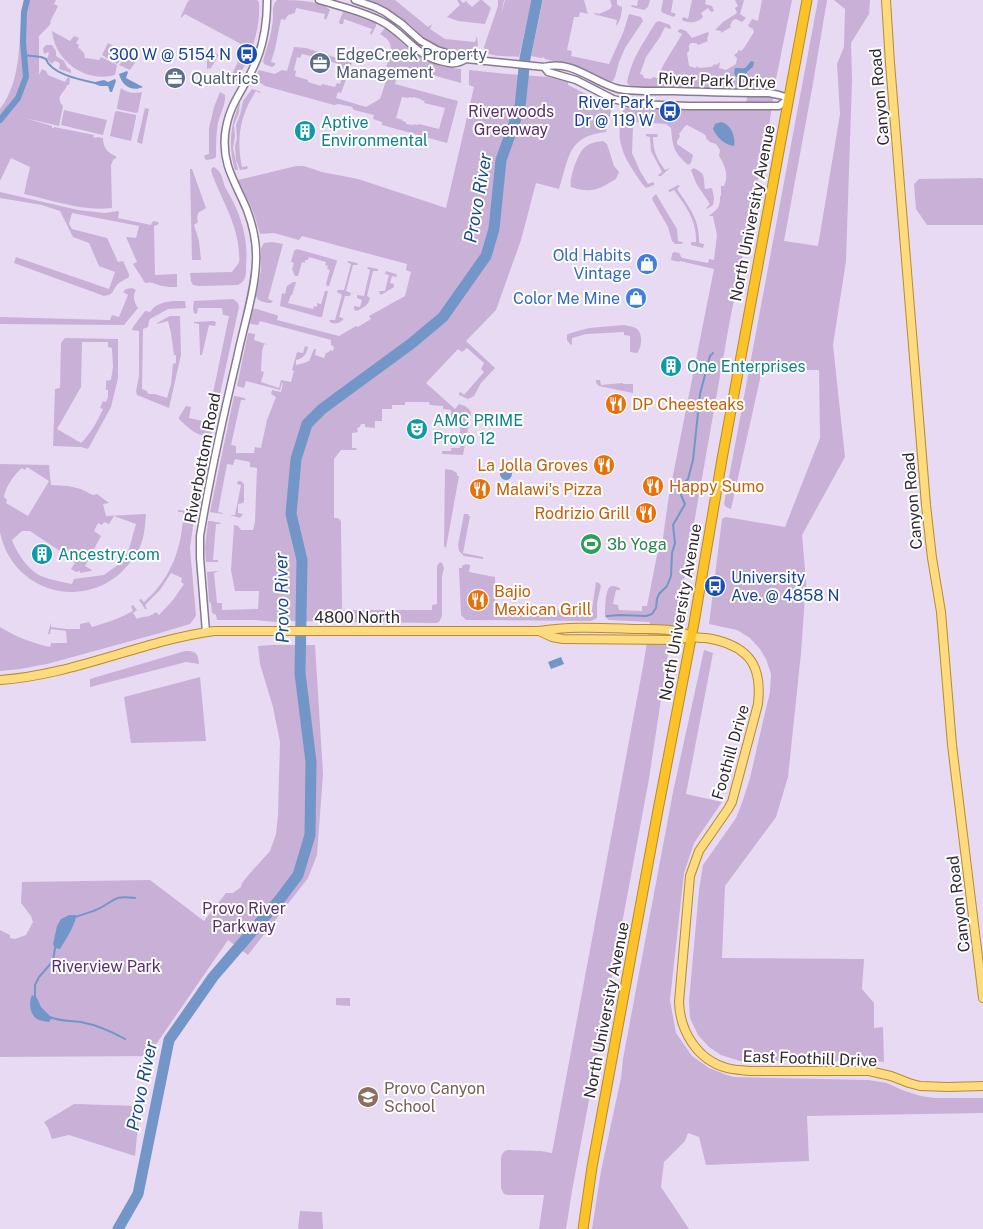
<svg xmlns="http://www.w3.org/2000/svg" width="983" height="1229" font-family="'Public Sans',sans-serif">
<style>
.green{fill:#c8b0d6;fill-rule:evenodd}
.water{fill:#7296c8}
.lines{fill:none;stroke-linecap:round;stroke-linejoin:round}
.stream{stroke:#7296c8;stroke-width:2}
.canal{stroke:#7296c8;stroke-width:6}
.river{stroke:#7296c8;stroke-width:11}
.minor-casing{stroke:#887a91;stroke-width:9}
.major-casing{stroke:#b48d2c;stroke-width:10}
.highway-casing{stroke:#b48d2c;stroke-width:11}
.minor{stroke:#fff;stroke-width:6}
.major{stroke:#fddb7e;stroke-width:8}
.highway{stroke:#fbc328;stroke-width:9}
.labels{text-anchor:middle;stroke-width:4;stroke-linejoin:round;paint-order:stroke}
.transit-label{font-size:16px;fill:#164399;stroke:#fff;text-anchor:end}
.service-label{font-size:16px;fill:#4e5e75;stroke:#fff;text-anchor:start}
.street-label{font-size:16px;fill:#2f2932;stroke:#fff}
.park-label{font-size:16px;fill:#592e6f;stroke:#fff}
.culture-label{font-size:16px;fill:#0d838f;stroke:#fff;text-anchor:start}
.shop-label{font-size:16px;fill:#366cbe;stroke:#fff;text-anchor:end}
.food-label{font-size:16px;fill:#c56008;stroke:#fff;text-anchor:start}
.leisure-label{font-size:16px;fill:#27864d;stroke:#fff;text-anchor:start}
.education-label{font-size:16px;fill:#785e54;stroke:#fff;text-anchor:start}
.water-label{font-size:18px;font-style:italic;fill:#194a87;stroke:#fff}
</style>
<rect width="100%" height="100%" fill="#e9daf3"/>
<path class="green" d="M24,0H56L54,4L58,6L50,22L51,23L48,27L39,36V75L42,69L46,71L48,75L65,82L68,77L70,79L69,85H67C65,93 54,96 63,106L59,126L25,118L52,126V128H54V127L94,135L93,137L96,138L97,137L103,138C103,147 107,153 116,156V158L113,160L111,165L112,208C85,212 51,200 24,194L30,167L11,158L0,181V109C24,77 17,37 24,0Z
M190,0H257L259,2C261,30 250,58 236,82L228,79L225,76V73L232,74L243,51L239,49L241,44L185,14L181,18V16L188,1Z
M277,0C290,0 322,0 330,10L326,20L324,18L325,14L296,8L295,13L288,15L285,20L281,19L275,49L271,62L275,63V65L272,67L264,64L263,61C267,47 272,33 273,18C273,11 272,5 277,0Z
M366,0H395L428,27L432,24L430,29L445,39L475,42L477,36L478,45L476,51L475,53C462,51 448,51 437,46C424,41 417,30 406,22C394,12 381,5 366,0Z
M457,0H460L463,3L466,1L472,7L480,0H482L491,8L485,24L458,21L447,17L460,5Z
M498,0H504L501,15L505,0H532L519,57C512,56 488,57 485,51C484,50 485,48 484,47L498,6Z
M543,0H584L588,14L580,12L579,17H574L567,50L572,51L571,56L609,64L623,33L629,14L641,17L643,21L625,48L619,62L615,77L613,81L609,82L579,67L545,59L544,57L541,58L531,56Z
M610,0H617V5L622,7C622,13 620,22 616,26L617,20L593,14L597,13L599,14L610,9L612,6Z
M638,0H650L648,7L644,10L632,7L631,6L632,5L637,6Z
M663,0H673L671,12L676,14L674,17L663,13L661,11Z
M692,0H706L705,4L712,6L714,11L711,12L708,8L701,13L703,17C698,23 690,23 683,21L682,19L684,17L688,19Z
M730,0H744L740,14L746,18L742,22L736,19L733,20L730,25L731,27L721,33V31L715,30L723,22L737,13L735,8L738,6L735,0Z
M762,0H792L775,84L770,120L729,325L678,614L667,659L649,779L572,1191L566,1229H539L544,1195H508L504,1194L501,1188V1158C502,1154 503,1151 508,1150L541,1151L552,1153L644,661L650,622L609,620L605,617C605,611 605,592 609,588C612,584 617,587 620,588V590H616L613,604L618,605L619,610L642,611V606H647L659,545H662L669,495L714,269L680,261L679,262L671,260L672,254L674,252L679,253L682,258L708,263L709,259L714,260L717,235L713,216H709C717,209 720,209 720,197L721,195V186H724C729,176 725,165 719,156L720,150L716,144L710,142L706,138V136L704,134L687,125L685,126L679,134L680,136L677,141V144L693,155L691,163L688,165C673,151 673,148 671,128L666,124L637,122L633,126L632,153L640,171L648,184L653,182L654,183V185L646,188C642,184 638,178 634,172C620,151 615,134 624,108L629,107L649,108L744,110L749,90L632,87L627,83C632,57 643,44 656,22L659,21L670,25L671,28L670,29L665,27L660,37L646,57L640,74L643,75L644,78L651,79L653,77L658,78C663,62 674,49 682,34L678,32V30L681,29L686,31L692,38L708,32L709,33L707,39L708,41L698,45L696,43H691L689,45V51L687,53L689,66L696,68L697,66L699,68L710,67L713,66L714,64L716,65L720,62L719,68L726,70L736,64L737,58L734,55L738,52V50L741,51L744,48L754,32L753,29L748,26L752,19L758,21Z
M818,0H827L812,89L784,241L818,246L840,114L837,64L844,47L845,9L834,0H870L869,14L851,43L852,80L846,261L833,345L845,457L802,535L806,581L801,653L788,777L776,817L725,886L722,958L864,959L862,989L874,1003V1028L883,1027L884,1062L875,1061H740L721,1055L709,1047L698,1035L690,1018L689,1001L699,890L703,865L736,818L742,803L750,778L764,717L770,692L771,674L766,659L760,649L750,638L737,630L709,624L722,519L726,517L785,527L820,438L819,370H762L731,509L726,507L724,504Z
M343,12H345L376,23V26L372,34L371,35L370,33L372,29L344,19L343,24H340L339,22Z
M385,28L388,29C414,54 424,65 461,69V83L400,66L395,84L458,101L447,143L382,125V122L373,119L374,115L354,110L352,107L339,104L334,105L265,86L254,79L259,70L275,74L282,70L287,71L294,47L306,48L352,63L341,93L338,92L336,98L366,107L380,99L390,69L386,67C391,52 396,43 380,34ZM302,54L315,57V55L329,59V61L342,65L341,69L344,71L340,84L337,83L335,87L322,84L321,86L308,82V80L295,76L296,71L294,70L297,57L300,58ZM402,97L408,98L409,97L413,98V97L421,99V100L425,101L424,103L445,108L439,129L419,124L418,125L414,124L413,125L406,124V122L402,121L403,120L396,118Z
M52,31L70,41L74,36L79,38L76,43L79,45L78,47L84,53L85,58L99,60L101,57L117,65L115,75C85,83 55,61 52,31Z
M108,43L129,54L121,59L117,64L102,55Z
M46,45H52L56,51V56L64,61L67,67L71,70V73L59,69L60,64L58,62L54,61L52,64L47,59L49,53L48,52L44,54L43,48Z
M207,49L219,55L211,68L207,69Z
M132,55L138,58L130,70L119,65L125,58Z
M469,70L507,74L548,77L568,82V85L612,107L606,132C568,136 569,157 559,189L536,183L521,240L496,310L466,341L495,368L481,383L474,396L468,399L459,395V393L461,392L464,395L484,372L481,369L484,363L467,348L462,352L458,349L426,383L455,409L459,404L465,406L470,410L471,413L463,455L442,454V451H451V448H460V422H451V410L443,409V406L430,405L429,402H405V405H392V409H382V421H375V428L365,427V424H361L360,427L357,428L358,432L352,433V448H356L357,450H341L334,459V518H338L341,521L342,610H432V605L437,604V566L440,562L442,563L444,568L442,577V616L439,622L436,623L282,621L276,622L255,620H217L216,615L212,613L211,603L209,602L207,572L219,571L214,573L217,603H222V610L258,609L259,591H235L231,570L234,525L238,526L241,530H253L255,522L257,468L250,467V462L235,459L233,465L227,464L218,512L223,513L222,514L210,512L234,396H236L244,398L246,400H241L231,445L236,446V453H254L255,447L261,448L267,420L276,397L271,394L272,390L281,392L283,383H282L280,390L246,381L244,388L237,386L248,333L255,334L254,340L269,345L264,344L262,351L261,371L264,372L261,382L279,388L281,380L291,382L294,371L292,370L297,352L303,353L305,346L308,347C306,355 304,358 296,360V365L304,363L309,361L314,349H316L315,355L324,358L326,353L329,352L330,350L333,351L334,347L331,345V340L260,321L258,325L251,324L250,323L253,309H257L276,315L278,316L277,320L339,336L356,326L358,327L371,319L369,316L405,296L411,272L406,270L407,264L302,236L299,240L274,233L260,234L253,211L238,180L296,166H304L322,172L358,179L446,208L474,87L469,85Z
M121,88C127,93 134,94 142,92L138,112L136,113L117,109V107Z
M252,89L259,91L261,92L260,93L256,91C240,115 236,139 242,167L247,166L248,167L247,169L240,170L236,160L235,146L237,138L236,125L240,115L243,101Z
M220,92L225,95C226,104 220,114 218,123C216,134 216,145 216,157L213,159L206,160L204,157L205,155L209,154V128L214,107Z
M240,102L239,113L234,125L235,136L233,148L238,170H235C228,148 230,124 240,102Z
M145,108L149,109L142,144L137,142Z
M64,110L107,120L103,135L61,125Z
M117,111L136,115V117L131,141L110,136L115,112Z
M646,134H657L658,136L657,137H653C653,151 657,159 665,170L670,168L661,176H659L658,175L662,172L651,151L650,137L646,136Z
M603,141L607,144L614,166L619,172L616,179C599,189 592,194 571,187C569,179 577,155 584,148C589,143 596,142 603,141Z
M214,167C223,173 222,179 225,187C229,194 233,201 236,208C244,226 248,246 246,265C246,273 247,281 238,285L199,286L193,285L191,281L190,273L232,272C234,269 238,265 239,262C240,259 239,257 239,254C238,224 221,199 211,171L212,168Z
M694,168C706,175 703,174 705,189L712,188L714,198L713,205L707,209L706,208L710,204L696,183L691,170Z
M190,169H192L206,208L198,213L197,218L198,222L194,225L199,241L201,260H192Z
M981,178L983,179V225H927L916,209L914,184L919,179Z
M678,185L680,186L677,189C689,207 700,220 699,243L704,244L703,248L691,245V242H696C697,221 686,206 674,190L670,192L668,191L669,190Z
M0,192L78,210L105,213L118,211L119,213L118,218L151,225L153,221L158,222L159,224L154,226L155,275L177,274V287C172,287 167,287 163,286C156,285 153,281 145,283L133,264L137,262L126,237L136,238L139,226L72,213L69,224L72,229L107,238L118,262L123,261L129,274V277C125,280 119,282 117,285C111,292 115,294 104,296L14,263L16,257L109,289L115,272L99,266L89,243L73,237L60,211L42,205L0,198Z
M656,194L677,229L678,241L682,242L683,243L681,244H675L672,241L668,227L653,201L652,198Z
M272,242L283,244L268,299L273,301L271,303C266,303 258,302 256,296L261,270V248L264,243Z
M297,249L336,260L337,261L329,286H327L326,284L330,270L327,269L328,266L325,265L326,262L309,257L308,260H305V263L302,262L298,276H295L292,269L294,263L291,262L294,251Z
M349,261L357,263L358,265H353L346,291L351,293L350,296H345L339,317L343,318V320C339,323 335,325 330,322L329,320H335L342,295L337,292L338,290H344L351,264L347,262Z
M368,267L378,269V271H373L367,296L370,298C369,305 362,309 356,311L354,309V306L360,307L362,300L357,298V295L364,296L370,270L367,268Z
M386,271L396,274L397,276L396,277L392,276L390,283L394,284V287L381,295L380,294L379,291H385L389,275L385,274Z
M293,282H296L292,295H291L288,303L313,309L314,306L317,307V303L321,304L325,291H328L322,317H319L280,306L282,293L285,294L287,286Z
M132,288L136,290C132,296 134,302 138,308L124,325L0,324V317L110,320L112,315L119,317L128,295L123,292L126,289Z
M233,299L238,303L239,307L211,435C199,439 187,427 179,419V417L186,406L191,407L189,418L207,422L229,316L223,315L222,308H198L197,314L194,313L193,309L194,301Z
M173,301H185L186,308L168,309L150,319L149,321L148,327L143,329L142,389L147,391L148,394H155L167,398L171,384L173,364L176,363V355H174L171,333L168,321L157,324V323L170,316H180L181,355L169,408L137,395L136,392L139,375V331L132,330L133,327L145,311L150,312C155,304 164,302 173,301Z
M213,321L216,322L215,326L209,325L202,355H200L199,324L194,323V322Z
M624,325C628,326 633,326 637,329C643,334 642,347 637,353L630,352V336L624,335V332L586,334L572,338V344L571,345L567,340V335L568,334L578,331L589,328Z
M65,338L118,339V378L111,407L88,449L81,447L53,446L55,389L60,388L61,343ZM82,342H108V347L112,348L113,367L111,380L106,381V390H108V397L106,402L103,401L100,408L103,409C97,422 91,433 81,443L57,429L81,387Z
M596,380H600L601,385L623,383V384H633V393L599,386L596,383Z
M0,464L49,465L51,485L68,486L81,489L93,495L97,494L109,503L103,504L106,516L146,514C145,524 145,534 141,544C140,549 136,553 134,557C97,614 13,598 0,532ZM27,467L49,481L28,516L6,503L7,500L4,497C6,486 13,476 22,468L25,470ZM114,516L136,524L129,549L119,564L104,575L74,579L72,584C62,582 51,580 41,576C29,571 16,552 12,540L22,531H30L72,559V561L75,563L71,569L76,572L80,571V573L91,571L92,570L85,566L101,536L94,531L98,523L102,525L104,522L109,524Z
M445,469L452,470L457,473V476H459L446,548L444,546Z
M238,481H241L244,484V501L243,503L238,504V513L243,514L240,518L230,515H235L241,485L237,484Z
M178,510L188,511L192,513L194,519L190,548L196,616L190,624L160,633L47,664L20,669L0,671V627C16,637 32,643 50,647L51,643H67L66,631L51,629L50,634H48L51,622V627L66,629H80V624L89,622L92,627C106,623 120,618 133,611L131,606L133,605L137,610L133,613L137,619C145,615 147,619 156,612L159,615L173,600L184,584L181,582L182,578L171,573L160,590L145,605L147,609H145L139,600L141,599L144,602C171,579 183,546 183,512H178Z
M464,514H469L468,516H470L463,553L483,557V559L464,556L459,551L458,545Z
M208,521H211L221,523L220,524H216L213,560H218V562H206L205,548Z
M466,564L470,565L469,572L495,577V609L592,610L596,582L599,583L601,586L597,603V618L591,621L466,620L461,615L459,568H462V566Z
M272,645H315L323,774L317,855L308,878L248,955L228,940L148,1056L0,1057V930L10,935V938L15,939L26,935L33,922L31,916L21,903L22,882L150,880L204,921L226,893H233L241,887L242,883L251,872L270,851L276,834L278,815L280,742L273,707L260,664L258,646Z
M704,650L713,653L686,794L722,802L694,843L684,873L670,1000L676,1033L692,1056L709,1068L727,1075L734,1077L868,1080L887,1083L902,1090L921,1096L934,1098H983V1113L807,1116L809,1161L706,1165L699,1137L688,1133L685,1141L664,1162L661,1187L689,1229H592L601,1171L621,1078L623,1059L673,792Z
M185,651C196,651 198,653 199,664L186,662L90,687V679Z
M200,677L206,741L131,743L124,697Z
M336,998H350V1006L336,1005Z
M74,1104L140,1106L135,1156L69,1135L52,1139L48,1128L44,1122Z
M300,1211L322,1212L323,1229H298Z"/>
<path class="water" d="M751,61L754,62L753,67C746,71 746,78 736,77L734,73L735,68C747,68 743,71 751,61Z
M127,71L128,72L126,78L143,87C132,92 122,86 119,74Z
M115,79L116,81L112,92H110L108,86H100L95,84V82L104,80L108,82Z
M721,122C731,124 736,137 734,146C724,145 717,137 713,129L715,124Z
M500 474a6 6 0 1 1 12 0a6 6 0 1 1-12 0Z
M561,657L564,664L551,669L548,662Z
M69,915H76C76,924 65,941 60,949L55,948L53,944L57,926L61,919Z
M32,995L37,998L41,1007L52,1018L49,1022C46,1021 40,1021 37,1019C29,1014 29,1001 32,995Z"/>
<g class="lines">
<path class="stream" d="M24,55L41,57L46,59C51,74 81,80 95,83
M607,616L620,615L646,616L652,614L656,608L657,599L659,594L667,586L671,576L672,553L675,543L673,525L685,504L681,495L680,487L688,479L693,460L700,394L710,356L713,353
M75,917C84,914 93,912 102,907C117,898 116,896 135,898
M35,997V985L39,977L53,961L55,948L56,946
M50,1017C62,1022 68,1020 81,1022C96,1025 111,1031 125,1039"/>
<path class="canal" d="M0,120L18,98L26,77L23,42L24,12L27,0"/>
<path class="river" d="M118,1229L138,1194L169,1040L213,977L280,899L298,875L310,835L311,762L300,673L302,560L291,514L296,459L307,424L322,409L412,343L443,317L486,256L494,229L501,160L520,107L525,58L537,0"/>
<g class="minor-casing">
<path id="minor" d="M319,0C339,6 362,11 381,21C403,32 415,55 440,61C451,64 456,65 466,59
M355,0L375,7L385,12L402,24L421,41L437,50L466,59L544,67C572,59 594,83 619,89C637,92 655,91 673,91C705,92 737,93 769,93L779,95L789,98
M544,67L548,72L576,80L613,99L633,104L689,106H779L789,98
M206,632L200,558V536C210,476 223,417 237,358C243,328 255,292 256,262C257,244 253,226 247,210C236,183 222,166 225,135C228,105 243,91 254,66C264,45 267,23 267,0"/>
</g>
<g class="major-casing">
<path id="major" d="M886,0L890,63L926,505L932,558L941,612L952,745L983,998
M539,631L552,637L563,639L678,640L692,636
M0,680C74,675 141,641 214,631H539C570,626 603,628 635,629C650,629 666,628 681,632C684,633 688,635 691,636C696,638 701,638 706,638C720,640 734,644 745,654C759,666 760,686 758,704L732,802L728,809L699,851L690,876L679,1002C680,1031 697,1060 727,1068C734,1070 742,1070 750,1071H869L891,1076L909,1083L920,1086L948,1087L983,1086"/>
</g>
<g class="highway-casing">
<path id="highway" d="M583,1229L592,1167L658,810L694,623L722,459L807,0"/>
</g>
<use href="#minor" class="minor"/>
<use href="#major" class="major"/>
<use href="#highway" class="highway"/>
</g>
<defs>
<g id="bus-disc" transform="scale(1.125)"><circle r="9.5" fill="#1a4fb4" stroke="#fff"/><path d="M-5-6H5V4H4V6H2V4H-2V6H-4V4H-5ZM-3.5-4V0h7V-4ZM-3.5 1.2v1.5H-2V1.2ZM2 1.2v1.5H3.5V1.2Z" fill="#fff"/></g>
<g id="office-disc" transform="scale(1.125)"><circle r="9.5" fill="#5c6f8a" stroke="#fff"/><path d="M-6-3h4V-5.5h4V-3h4V5H-6ZM-1-4.5V-3h2v-1.5ZM-6 0V1H6V0Z" fill="#fff"/></g>
<g id="building-disc" transform="scale(1.125)"><circle r="9.5" fill="#0f9aa8" stroke="#fff"/><path d="M-4-6H4V6H1V3H-1V6H-4ZM-2.5-4.3h1.7v1.8h-1.7ZM.8-4.3h1.7v1.8H.8ZM-2.5-1h1.7V.8h-1.7ZM.8-1h1.7V.8H.8Z" fill="#fff"/></g>
<g id="shop-disc" transform="scale(1.125)"><circle r="9.5" fill="#3f7fe0" stroke="#fff"/><path d="M-5-2.5h2.3a2.7 3.5 0 0 1 5.4 0H5L5.5 6h-11ZM-1.5-2.5h3a1.5 2.3 0 0 0-3 0Z" fill="#fff"/></g>
<g id="restaurant-disc" transform="scale(1.125)"><circle r="9.5" fill="#e8710a" stroke="#fff"/><path d="M-5-6h1v4h1v-4h1v4h1v-4h1v5L-1.5 .5V6h-2V.5L-5-1ZM5-6V6H3V1.5H1.5Q1.5-4 5-6Z" fill="#fff"/></g>
<g id="theatre-disc" transform="scale(1.125)"><circle r="9.5" fill="#0f9aa8" stroke="#fff"/><path d="M-5-5.5Q0-4 5-5.5V0Q5 5 0 6Q-5 5-5 0ZM-3.3-2.5H-1v1.5H-3.3ZM1-2.5H3.3v1.5H1ZM-2.8 1Q0 5.5 2.8 1Z" fill="#fff"/></g>
<g id="stadium-disc" transform="scale(1.125)"><circle r="9.5" fill="#2e9e5b" stroke="#fff"/><path d="M0-5a6.5 5 0 1 0 0 10a6.5 5 0 1 0 0-10ZM-3.5-1.8h7v3.6h-7Z" fill="#fff"/></g>
<g id="school-disc" transform="scale(1.125)"><circle r="9.5" fill="#8d6e63" stroke="#fff"/><path d="M0-5L7-2L0 1L-7-2ZM-4 1L0 2.5L4 1V4Q0 6-4 4Z" fill="#fff"/></g>
</defs>
<g fill-rule="evenodd">
<use href="#bus-disc" x="247" y="54"/>
<use href="#office-disc" x="320" y="63"/>
<use href="#office-disc" x="175" y="78"/>
<use href="#bus-disc" x="670" y="111"/>
<use href="#building-disc" x="305" y="131"/>
<use href="#shop-disc" x="647" y="264"/>
<use href="#shop-disc" x="636" y="298"/>
<use href="#building-disc" x="671" y="366"/>
<use href="#restaurant-disc" x="616" y="404"/>
<use href="#theatre-disc" x="417" y="429"/>
<use href="#restaurant-disc" x="604" y="465"/>
<use href="#restaurant-disc" x="653" y="486"/>
<use href="#restaurant-disc" x="480" y="489"/>
<use href="#restaurant-disc" x="646" y="513"/>
<use href="#stadium-disc" x="591" y="544"/>
<use href="#building-disc" x="42" y="554"/>
<use href="#bus-disc" x="715" y="586"/>
<use href="#restaurant-disc" x="478" y="600"/>
<use href="#school-disc" x="368" y="1097"/>
</g>
<g class="labels">
<g class="transit-label">
<text x="231" y="60">300 W @ 5154 N</text>
<text x="654" y="108">River Park<tspan x="654" dy="18">Dr @ 119 W</tspan></text>
<text x="731" y="583" text-anchor="start">University<tspan x="731" dy="18">Ave. @ 4858 N</tspan></text>
</g>
<g class="service-label">
<text x="336" y="60">EdgeCreek Property<tspan x="336" dy="18">Management</tspan></text>
<text x="191" y="84">Qualtrics</text>
</g>
<g class="street-label">
<text transform="translate(717 80) rotate(2)" y="6">River Park Drive</text>
<text transform="translate(879 97) rotate(-95)" y="6">Canyon Road</text>
<text transform="translate(752 213) rotate(-79)" y="6">North University Avenue</text>
<text transform="translate(202 458) rotate(-79)" y="6">Riverbottom Road</text>
<text transform="translate(912 501) rotate(-95)" y="6">Canyon Road</text>
<text transform="translate(680 612) rotate(-80)" y="6">North University Avenue</text>
<text x="357" y="623">4800 North</text>
<text transform="translate(730 752) rotate(-74)" y="6">Foothill Drive</text>
<text transform="translate(958 904) rotate(-97)" y="6">Canyon Road</text>
<text transform="translate(606 1010) rotate(-79)" y="6">North University Avenue</text>
<text transform="translate(810 1058) rotate(2)" y="6">East Foothill Drive</text>
</g>
<g class="park-label">
<text x="511" y="117">Riverwoods<tspan x="511" dy="18">Greenway</tspan></text>
<text x="244" y="914">Provo River<tspan x="244" dy="18">Parkway</tspan></text>
<text x="106" y="972">Riverview Park</text>
</g>
<g class="culture-label">
<text x="321" y="128">Aptive<tspan x="321" dy="18">Environmental</tspan></text>
<text x="687" y="372">One Enterprises</text>
<text x="433" y="426">AMC PRIME<tspan x="433" dy="18">Provo 12</tspan></text>
<text x="58" y="560">Ancestry.com</text>
</g>
<g class="shop-label">
<text x="631" y="261">Old Habits<tspan x="631" dy="18">Vintage</tspan></text>
<text x="620" y="304">Color Me Mine</text>
</g>
<g class="food-label">
<text x="632" y="410">DP Cheesteaks</text>
<text x="588" y="471" text-anchor="end">La Jolla Groves</text>
<text x="669" y="492">Happy Sumo</text>
<text x="496" y="495">Malawi's Pizza</text>
<text x="630" y="519" text-anchor="end">Rodrizio Grill</text>
<text x="494" y="597">Bajio<tspan x="494" dy="18">Mexican Grill</tspan></text>
</g>
<g class="leisure-label">
<text x="607" y="550">3b Yoga</text>
</g>
<g class="education-label">
<text x="384" y="1094">Provo Canyon<tspan x="384" dy="18">School</tspan></text>
</g>
<g class="water-label">
<text transform="translate(478 198) rotate(-80)" y="6">Provo River</text>
<text transform="translate(282 598) rotate(-91)" y="6">Provo River</text>
<text transform="translate(142 1086) rotate(-78)" y="6">Provo River</text>
</g>
</g>
</svg>
